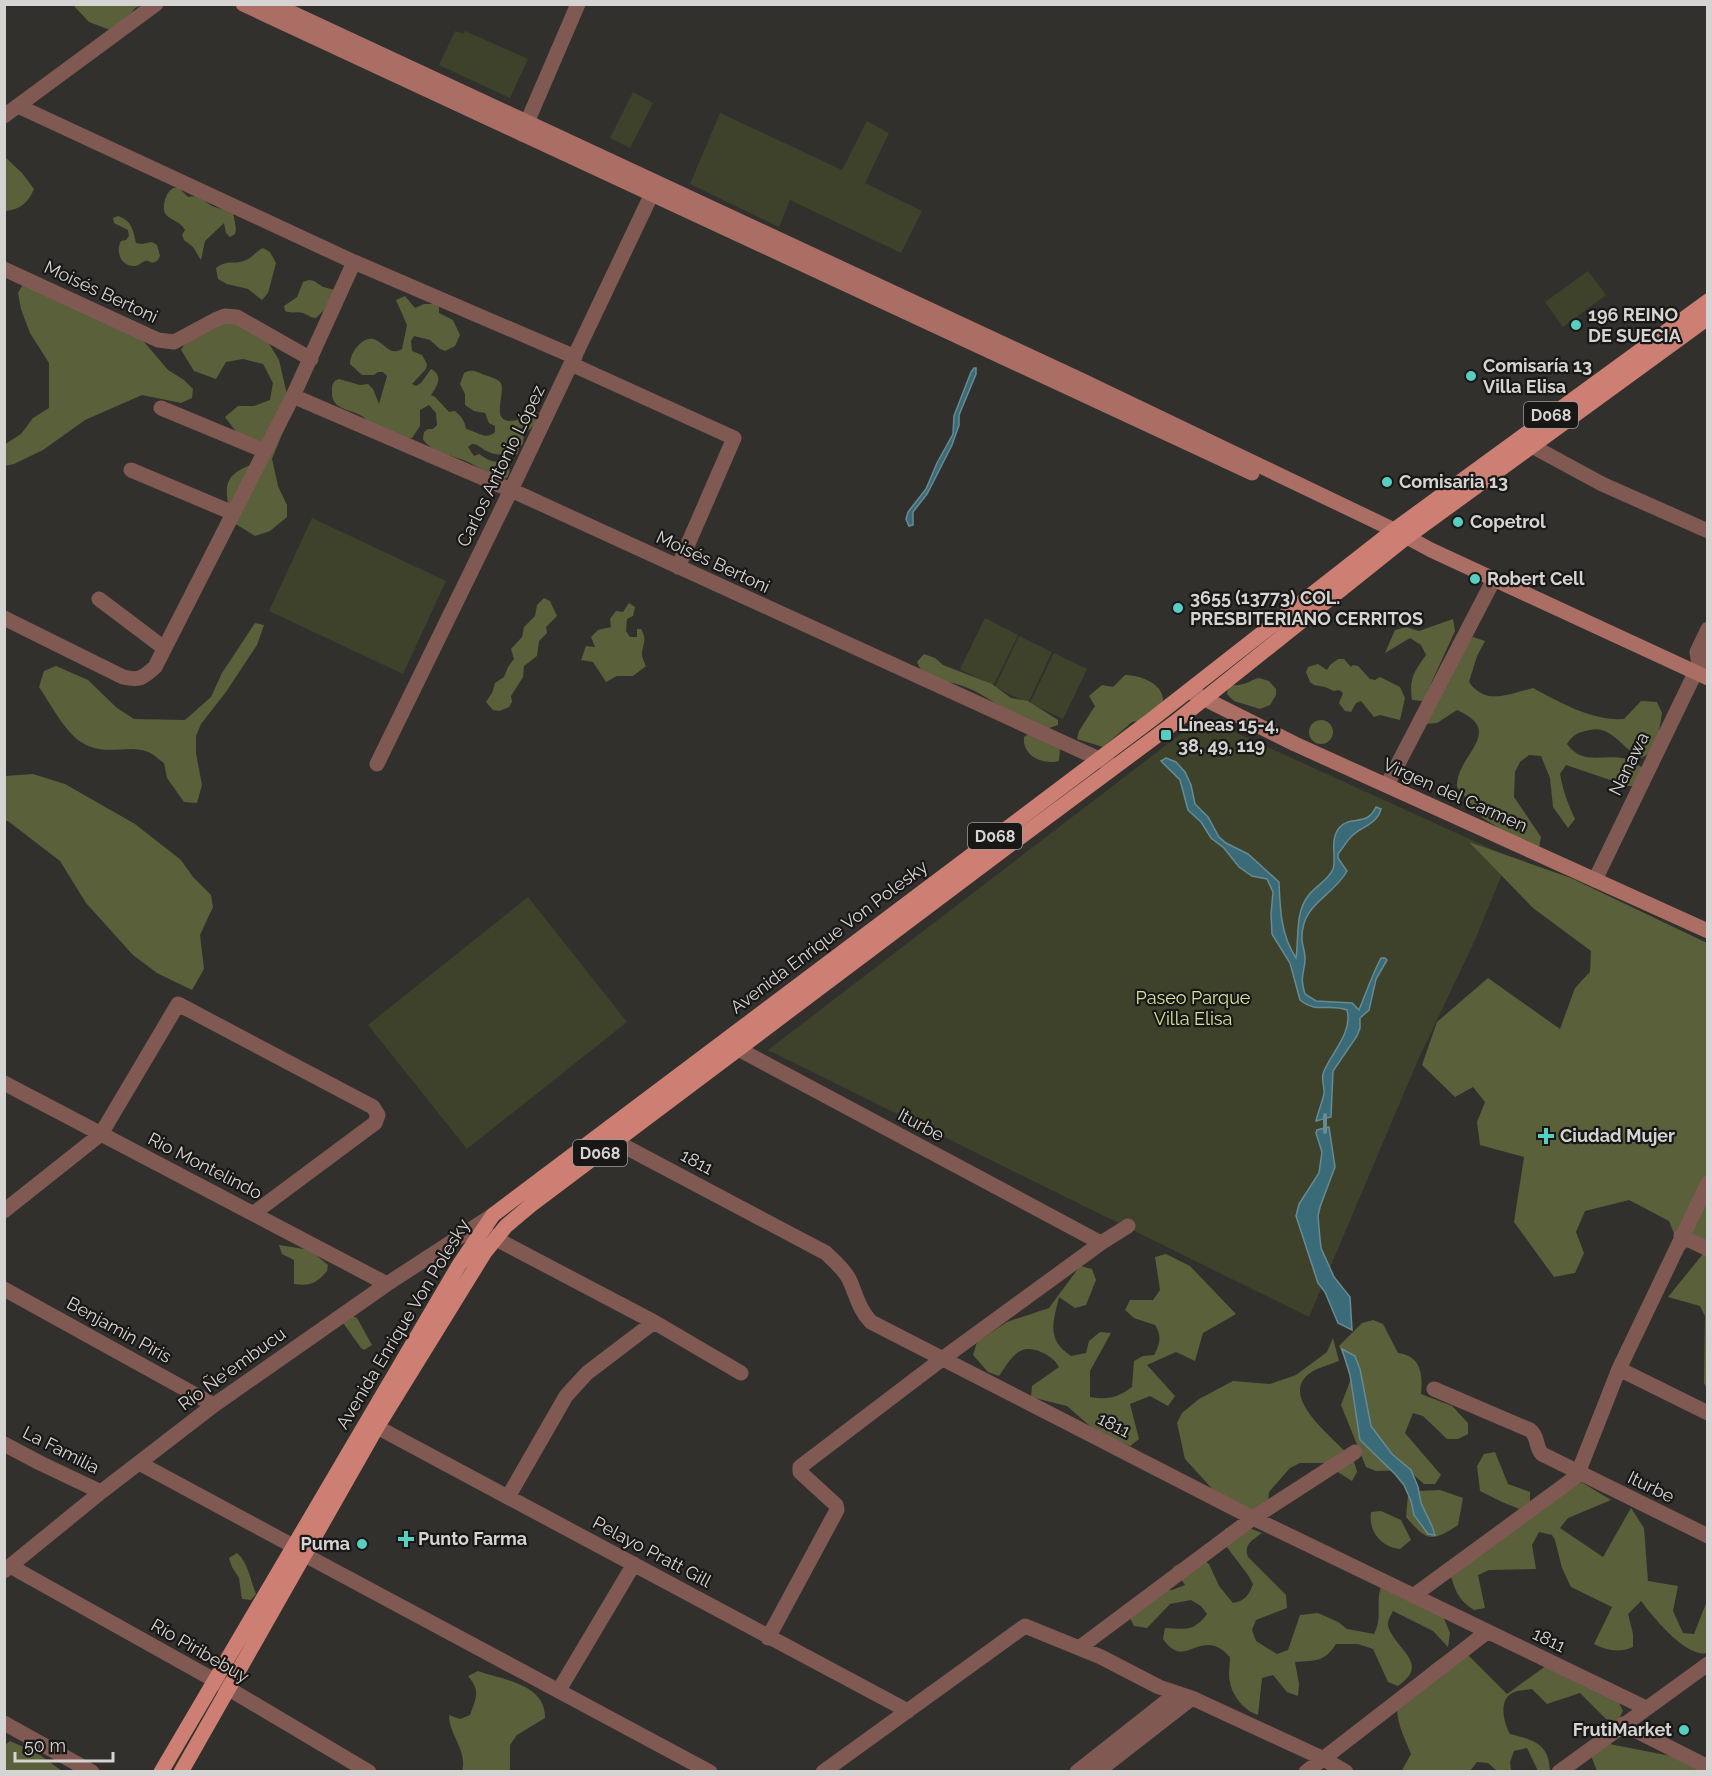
<svg xmlns="http://www.w3.org/2000/svg" width="1712" height="1776" font-family="Raleway,sans-serif">
<style>
.green{fill:#3e422b}
.forest{fill:#5a603a}
.water{fill:#3a6b78;stroke:#688a93;stroke-width:1.5}
.lines{fill:none;stroke-linecap:round;stroke-linejoin:round}
.stream{stroke:#688a93;stroke-width:4}
.minor{stroke:#805953;stroke-width:15}
.tertiary{stroke:#805953;stroke-width:15}
.secondary{stroke:#ab6e64;stroke-width:15}
.primary{stroke:#cc7f72;stroke-width:15}
.poi-dot{fill:#57cec2;stroke:#191817;stroke-width:2}
.labels{text-anchor:middle;stroke-width:4.5;stroke-linejoin:round;paint-order:stroke}
.shield{fill:#191817;stroke:#9d9c9a;stroke-width:1.5}
.shield-label{font-size:16px;font-weight:bold;fill:#d5d4d2}
.street-label{font-size:18px;fill:#d5d4d2;stroke:#191817}
.poi-label{font-size:18px;font-weight:bold;fill:#d5d4d2;stroke:#191817;text-anchor:start}
.park-label{font-size:18px;fill:#d7e3a1;stroke:#191817}
</style>
<rect width="100%" height="100%" fill="#32302d"/>
<path class="green" d="M455,31L463,34L465,31L528,59L510,98L439,65Z
M633,92L653,103L630,148L610,138Z
M720,113L842,170L867,121L889,133L865,183L922,211L901,253L790,200L779,227L690,184Z
M1588,271L1606,295L1563,327L1545,302Z
M312,518L446,581L403,674L269,611Z
M985,618L1018,635L993,686L960,669Z
M1019,636L1052,652L1028,703L995,687Z
M1054,653L1087,669L1063,719L1030,703Z
M1206,719L1509,857L1475,940L1418,1060L1309,1317L768,1050L1199,720L1202,721Z
M528,897L627,1022L467,1149L368,1025Z"/>
<path class="forest" d="M73,5H142L135,8L127,19L110,30L89,22Z
M4,156L22,173L34,189C28,203 21,209 6,211Z
M173,188H179L188,197C198,194 204,201 212,206C217,208 227,210 233,212L236,229L235,234L230,237L226,233L224,223L205,241L201,260L193,247L184,240L182,235L185,230C178,216 159,222 165,200C167,194 168,192 173,188Z
M118,216C132,221 133,230 136,243L142,244L152,242L157,245L160,256L157,261L152,263C143,257 143,265 135,266C121,267 115,251 121,241L126,240L129,236L128,230L114,223L113,218Z
M263,248L270,252L276,263L268,293L262,300L248,289L227,284L218,279L216,268C230,258 233,266 246,260C252,258 256,251 263,248Z
M27,277H40L67,298L134,330L168,370L184,380L193,389L192,398L181,403L142,395L85,420L43,450L14,464L5,466L4,445L21,434L33,418L49,408V363L30,333L21,309L18,293Z
M309,280L314,281L323,287L335,290L324,310L316,318C310,318 309,315 303,313C297,311 292,314 285,311L284,306L297,297L303,282Z
M405,296L415,308L424,304H435L439,307V313L453,320L460,335L455,346L445,351L440,349L430,340L414,336L411,341L412,351L422,355L427,364L426,369L412,384L416,386L421,383L431,369C444,376 437,386 431,395L435,397L449,412L455,411C461,416 465,421 466,429C476,431 486,441 495,432V426L489,423L485,413L474,411L465,405V394L460,384L464,373C471,369 476,371 482,374C487,376 496,378 500,382C508,391 486,427 517,420C522,416 528,410 531,404L536,408L539,419L537,423L524,434L523,444L519,447L518,453L514,456C505,454 496,456 489,452C482,450 479,444 472,444L468,447L474,456L479,454C483,456 486,459 489,460C497,464 517,459 507,478L500,480C490,474 480,469 470,463C455,455 432,454 423,439L424,432L428,429H433L437,425L436,413L429,405L420,410V426L412,438L406,439L369,423C359,406 330,415 332,390C332,383 334,381 339,379L360,385L368,384L373,389L379,404L387,376L383,372H378L374,375H362L350,364C350,353 363,334 376,340C386,345 390,356 402,349L407,325L396,300Z
M217,316L265,337L279,360L291,412L272,459L278,486L287,505V517L270,531L255,536L231,521C225,487 220,475 257,463L260,454L243,441L225,417L238,406H254L270,400L273,383L263,364L243,359L226,362L216,379L194,371L181,350L189,337Z
M544,598L550,601L557,616L546,627L547,633L539,641L537,656L524,666L523,677L511,696L512,702L509,707L499,711L493,710L486,702L492,693L495,683L504,677L508,667L514,659L511,649L522,637L524,627L535,616L537,605Z
M629,603L635,607L633,616L627,619L626,631L630,637H637V629H641C648,641 642,644 642,655C642,656 645,665 646,666L633,676H617L606,682L593,662L581,660L586,646L595,647L591,637L598,630L611,627L610,619L616,611L623,612Z
M1453,619L1455,631L1423,701L1412,700C1409,678 1414,672 1426,655L1421,645L1410,638L1385,653L1395,630L1406,627L1419,631Z
M255,623L264,625L257,645L226,692L201,724L196,736V753L202,785L197,803L184,802L167,778L164,763C159,760 154,754 148,752C128,743 106,758 81,742C65,732 50,703 39,687L44,671L56,666L88,680L117,708L134,719L185,720L211,697L222,673Z
M1473,637L1485,641L1477,656L1469,682C1486,706 1508,694 1533,688C1561,703 1592,721 1624,719L1641,701L1657,702L1662,713L1656,750L1641,758C1623,750 1612,725 1590,730C1577,733 1575,733 1567,744C1588,774 1620,740 1647,773L1642,786H1628L1566,765L1560,774C1563,791 1568,804 1575,819L1568,828L1553,807L1550,778L1541,756L1529,755L1520,762L1515,772L1514,797L1541,837L1538,853L1483,818L1457,787C1456,754 1507,732 1457,710L1437,723L1426,724L1452,655Z
M924,654L935,658L943,665L992,684L1011,698L1028,701L1058,720V725L1049,728L1060,748L1059,761C1043,765 1022,756 1024,737L1033,731C1012,715 985,693 960,685C945,680 924,681 917,662Z
M1338,659H1344L1351,667L1353,665L1358,666L1370,679L1375,680L1380,677L1400,687L1405,698L1400,720L1380,715L1374,717L1361,701L1356,703L1351,712L1345,711L1339,703L1343,693L1339,690L1334,691L1325,687L1314,685L1310,682L1306,672L1308,667L1318,664L1327,670L1330,665Z
M1125,675C1139,675 1163,683 1163,700C1163,706 1157,713 1154,718L1132,722L1103,747L1077,739L1079,731L1095,706L1089,696L1102,685L1113,687Z
M1259,678L1269,681L1276,689V695L1270,705L1260,709L1234,701L1227,694C1229,682 1234,687 1243,684C1249,683 1253,679 1259,678Z
M1309 732a12 12 0 1 1 24 0a12 12 0 1 1-24 0Z
M33,774L65,784L135,824L181,860L193,877L211,895L213,907L200,935L204,969L192,990L157,973L133,955L86,903L60,861L8,821H5V776Z
M1469,842L1571,878L1707,943V1248L1700,1241L1681,1251L1669,1221L1629,1200L1585,1211L1576,1232L1584,1253L1575,1273L1554,1277L1514,1222L1524,1157L1480,1145L1477,1122L1485,1102L1473,1087L1455,1097L1422,1065L1437,1022L1488,978L1560,1029L1575,988L1590,972L1591,951L1533,908Z
M279,1245L310,1250L328,1265L327,1271C316,1284 310,1286 294,1284V1260L282,1254Z
M1707,1249V1389L1704,1383L1705,1316L1700,1306L1668,1297Z
M1166,1254L1190,1266L1236,1314L1203,1333L1195,1361L1176,1352L1147,1365L1175,1396L1168,1406L1150,1396L1130,1404L1139,1439L1130,1446L1098,1433L1067,1406L1031,1397L1032,1386L1059,1367C1054,1359 1050,1356 1041,1352C1018,1342 1010,1360 999,1376L988,1372L973,1355L977,1342L1007,1322L1049,1308L1080,1266L1092,1269L1096,1280L1086,1305L1075,1308L1059,1297C1053,1323 1046,1339 1071,1356L1086,1353L1089,1341L1100,1332L1111,1333L1090,1371V1397C1108,1400 1117,1398 1132,1387L1134,1361L1143,1356L1154,1355C1160,1344 1162,1336 1155,1325L1134,1318L1125,1310L1130,1300H1153L1160,1290L1155,1257Z
M348,1314L357,1318L372,1345L364,1350L361,1348L341,1320Z
M1373,1320L1383,1324L1398,1353C1421,1356 1423,1374 1421,1394L1452,1406L1468,1423V1434L1458,1439H1447L1423,1416L1413,1413L1405,1433L1441,1475L1435,1484H1424L1408,1470L1376,1471L1366,1467L1341,1405L1352,1376L1339,1346L1362,1323Z
M1333,1338L1339,1361C1332,1364 1324,1366 1317,1369C1269,1392 1336,1439 1352,1459C1355,1463 1356,1468 1357,1472L1352,1481L1323,1463H1300L1290,1468L1269,1492L1268,1506L1260,1513L1217,1494L1185,1459L1177,1423L1182,1413L1199,1399L1233,1381L1270,1384L1296,1375L1327,1352Z
M1495,1452L1508,1484L1530,1492V1503L1522,1510L1502,1502L1480,1491L1477,1466L1484,1454Z
M1581,1482L1611,1500L1568,1518L1560,1528L1603,1557L1631,1508L1644,1528L1648,1581L1678,1586L1673,1611L1683,1633L1694,1634L1707,1601V1653C1686,1658 1653,1617 1641,1601L1628,1614L1633,1634V1647C1620,1653 1607,1651 1594,1644L1612,1607L1571,1587L1562,1568L1555,1540L1552,1535L1539,1532L1532,1545L1536,1569L1489,1570L1478,1575L1485,1608L1474,1610C1458,1600 1455,1590 1450,1573L1495,1534Z
M1440,1490L1463,1498L1458,1525C1431,1543 1427,1541 1406,1517L1408,1495L1418,1491Z
M1381,1511L1401,1520L1411,1540L1400,1549C1381,1547 1368,1531 1371,1512Z
M1226,1528H1249L1262,1533C1253,1540 1243,1544 1248,1557L1286,1595L1287,1608L1256,1620L1252,1630L1256,1641L1277,1654L1288,1650L1300,1615L1318,1613L1338,1622L1347,1629L1374,1634C1384,1615 1373,1599 1384,1581L1440,1609L1450,1633L1448,1647L1433,1631L1393,1611C1390,1617 1386,1622 1389,1629C1398,1651 1430,1664 1398,1686L1388,1682L1373,1649L1358,1644H1336C1324,1663 1315,1660 1295,1662L1299,1684L1298,1696L1287,1692L1273,1675L1262,1678L1258,1715C1245,1711 1232,1696 1230,1682C1228,1675 1230,1664 1230,1657C1226,1653 1221,1648 1215,1646C1193,1640 1182,1666 1163,1639L1165,1628C1185,1629 1194,1632 1207,1614L1201,1606L1191,1600L1170,1604L1147,1628L1134,1626L1129,1616L1147,1590H1172L1185,1585L1173,1567L1196,1555L1209,1564L1219,1586L1233,1603C1245,1601 1249,1595 1253,1584L1248,1575L1220,1538Z
M237,1553C249,1564 250,1580 256,1594L251,1600L242,1599L239,1578L232,1567L229,1558Z
M1454,1653H1466L1507,1694L1554,1660L1609,1683L1623,1711L1617,1722L1606,1719L1580,1693L1547,1704L1532,1689C1526,1690 1518,1690 1512,1693C1498,1701 1504,1723 1510,1734C1534,1740 1549,1744 1550,1771H1538L1527,1748L1514,1751L1510,1762L1511,1771H1497L1488,1763L1477,1762L1470,1771L1401,1772L1411,1754C1405,1738 1391,1713 1400,1696C1403,1688 1414,1681 1420,1676C1431,1665 1439,1657 1454,1653Z
M478,1671C503,1680 546,1684 545,1718L517,1735L510,1745V1769L509,1771H462C468,1751 449,1735 449,1715L460,1719L470,1715C476,1698 481,1691 468,1676Z
M10,1741L37,1753L62,1771H5V1745Z
M1599,1742L1676,1757L1706,1771H1597L1590,1753Z"/>
<path class="water" d="M974,368H976V374L959,415V425L952,445L927,494L913,512V525L909,526L906,519L908,512L926,489L937,463L953,434L954,416L971,372Z
M1166,758L1176,762L1185,772L1191,785L1195,804L1208,817L1219,837L1226,843L1248,854L1279,882C1280,910 1281,935 1296,958C1299,938 1295,913 1308,896C1316,885 1328,881 1333,869C1337,858 1329,841 1339,828C1351,814 1366,828 1376,807L1381,809C1377,824 1363,826 1353,835C1347,840 1343,848 1338,854V858L1347,871C1333,897 1301,903 1302,939C1302,945 1305,951 1305,958C1305,974 1299,975 1305,994L1316,1001L1352,1003L1359,1010C1366,993 1372,975 1381,958H1385L1387,960L1376,979L1369,1010L1360,1018V1028L1357,1036L1333,1071L1331,1117L1316,1121C1318,1112 1322,1103 1324,1094C1325,1085 1320,1079 1324,1071C1332,1052 1353,1032 1347,1010C1329,1003 1317,1014 1300,1000L1290,963L1272,934L1271,914L1273,892L1267,879L1252,876L1239,867L1224,848L1211,838L1201,822L1188,810L1180,780L1161,761Z
M1329,1127L1335,1167L1320,1207L1318,1216L1320,1239L1321,1248L1334,1277L1350,1297L1352,1330L1338,1323L1325,1292L1318,1283L1296,1216L1299,1204L1319,1173L1322,1152L1316,1133L1317,1130Z
M1342,1349L1355,1356L1360,1369L1371,1426L1392,1454L1411,1470L1418,1487L1421,1503L1432,1526L1435,1535L1428,1534L1414,1515L1411,1501L1404,1485L1395,1474L1360,1440L1350,1375Z"/>
<g class="lines">
<path class="stream" d="M1325,1132V1115"/>
<path class="minor" d="M18,106L354,262L575,357
M4,116L156,4
M522,134L578,4
M4,269L158,340L174,342L215,320L225,316L237,317L311,359
M571,364L734,438L678,567
M293,396L511,490L1108,763
M161,408L265,451
M1521,440L1602,484L1708,531
M131,470L233,513
M99,599L164,648
M4,618L123,677C139,681 143,678 155,667L293,396L354,262
M1699,665L1697,652L1708,629
M377,764L511,490L657,183
M1387,785L1494,579
M1595,880L1699,665L1708,655
M729,1044L1101,1243
M4,1083L387,1284
M605,1136L826,1253C834,1261 843,1268 849,1279C856,1294 859,1310 871,1322L1253,1518L1646,1708
M4,1211L101,1134L178,1004L373,1107L378,1115L375,1123L254,1213
M481,1231L654,1322L741,1373
M1681,1236L1708,1249
M4,1289L214,1405
M1619,1369L1708,1413
M1434,1389L1530,1430C1539,1437 1535,1447 1542,1454L1708,1536
M377,1427L908,1711
M4,1444L40,1463L101,1492
M139,1463L293,1546L303,1554L710,1772
M508,1497L566,1396L587,1373L654,1322
M10,1566L214,1680L369,1772
M4,1571L101,1492L214,1405L387,1284L493,1215
M1413,1596L1573,1479L1578,1473L1619,1369L1708,1183
M768,1638L837,1510L836,1505L800,1472V1467L942,1359L1101,1243L1128,1226
M1079,1648L1253,1518L1355,1452
M559,1690L634,1564
M4,1723L92,1772
M1623,1724L1708,1767
M823,1772L1025,1626L1101,1657L1159,1687L1192,1698L1322,1758L1346,1772
M1077,1772L1177,1693
M1097,1772L1192,1698
M1306,1772L1487,1632"/>
<path class="tertiary" d="M1559,1772L1708,1664"/>
<path class="secondary" d="M243,4L1252,473
M273,4L1081,380L1394,530L1431,550L1708,678
M1193,693L1295,744L1708,931"/>
<path class="primary" d="M161,1772L459,1265L493,1215L1151,720L1394,530L1708,301
M181,1772L377,1427L485,1252L506,1226L531,1205L1011,844L1174,723L1407,537L1708,318"/>
</g>
<g class="poi-dot">
<circle cx="1576" cy="325" r="6"/>
<circle cx="1471" cy="376" r="6"/>
<circle cx="1387" cy="482" r="6"/>
<circle cx="1458" cy="522" r="6"/>
<circle cx="1475" cy="579" r="6"/>
<circle cx="1178" cy="608" r="6"/>
<rect x="1160" y="729" width="12" height="12" rx="3"/>
<path d="M1543 1127h6v6h6v6h-6v6h-6v-6h-6v-6h6z"/>
<path d="M403 1530h6v6h6v6h-6v6h-6v-6h-6v-6h6z"/>
<circle cx="362" cy="1544" r="6"/>
<circle cx="1684" cy="1730" r="6"/>
</g>
<g class="labels">
<g class="shield">
<rect x="1524" y="402" width="54" height="26" rx="4.5"/>
<rect x="968" y="823" width="54" height="26" rx="4.5"/>
<rect x="573" y="1140" width="54" height="26" rx="4.5"/>
</g>
<g class="shield-label">
<text x="1551" y="421">D068</text>
<text x="995" y="842">D068</text>
<text x="600" y="1159">D068</text>
</g>
<g class="street-label">
<text transform="translate(101 292) rotate(25)" y="6">Moisés Bertoni</text>
<text transform="translate(501 466) rotate(-64)" y="6">Carlos Antonio López</text>
<text transform="translate(713 562) rotate(25)" y="6">Moisés Bertoni</text>
<text transform="translate(1629 764) rotate(-64)" y="6">Nanawa</text>
<text transform="translate(1455 795) rotate(24)" y="6">Virgen del Carmen</text>
<text transform="translate(829 937) rotate(-37)" y="6">Avenida Enrique Von Polesky</text>
<text transform="translate(921 1125) rotate(28)" y="6">Iturbe</text>
<text transform="translate(697 1162) rotate(28)" y="6">1811</text>
<text transform="translate(205 1166) rotate(27)" y="6">Rio Montelindo</text>
<text transform="translate(403 1324) rotate(-59)" y="6">Avenida Enrique Von Polesky</text>
<text transform="translate(119 1330) rotate(29)" y="6">Benjamin Piris</text>
<text transform="translate(232 1369) rotate(-36)" y="6">Río Ñe'embucu</text>
<text transform="translate(1114 1425) rotate(27)" y="6">1811</text>
<text transform="translate(61 1450) rotate(27)" y="6">La Familia</text>
<text transform="translate(1651 1487) rotate(26)" y="6">Iturbe</text>
<text transform="translate(652 1552) rotate(28)" y="6">Pelayo Pratt Gill</text>
<text transform="translate(1549 1640) rotate(26)" y="6">1811</text>
<text transform="translate(200 1651) rotate(30)" y="6">Río Piribebuy</text>
</g>
<g class="poi-label">
<text x="1588" y="321">196 REINO<tspan x="1588" dy="21">DE SUECIA</tspan></text>
<text x="1483" y="372">Comisaría 13<tspan x="1483" dy="21">Villa Elisa</tspan></text>
<text x="1399" y="488">Comisaria 13</text>
<text x="1470" y="528">Copetrol</text>
<text x="1487" y="585">Robert Cell</text>
<text x="1190" y="604">3655 (13773) COL.<tspan x="1190" dy="21">PRESBITERIANO CERRITOS</tspan></text>
<text x="1178" y="731">Líneas 15-4,<tspan x="1178" dy="21">38, 49, 119</tspan></text>
<text x="1560" y="1142">Ciudad Mujer</text>
<text x="418" y="1545">Punto Farma</text>
<text x="350" y="1550" text-anchor="end">Puma</text>
<text x="1672" y="1736" text-anchor="end">FrutiMarket</text>
</g>
<g class="park-label">
<text x="1193" y="1004">Paseo Parque<tspan x="1193" dy="21">Villa Elisa</tspan></text>
</g>
</g>
<rect width="1712" height="1776" fill="none" stroke="#d5d4d2" stroke-width="12"/>
<path d="M15 1752v9h98v-9" fill="none" stroke="#d5d4d2" stroke-width="3"/>
<text x="24" y="1752" font-size="18" fill="#d5d4d2" stroke="#191817" stroke-width="4.5" paint-order="stroke">50 m</text>
</svg>
